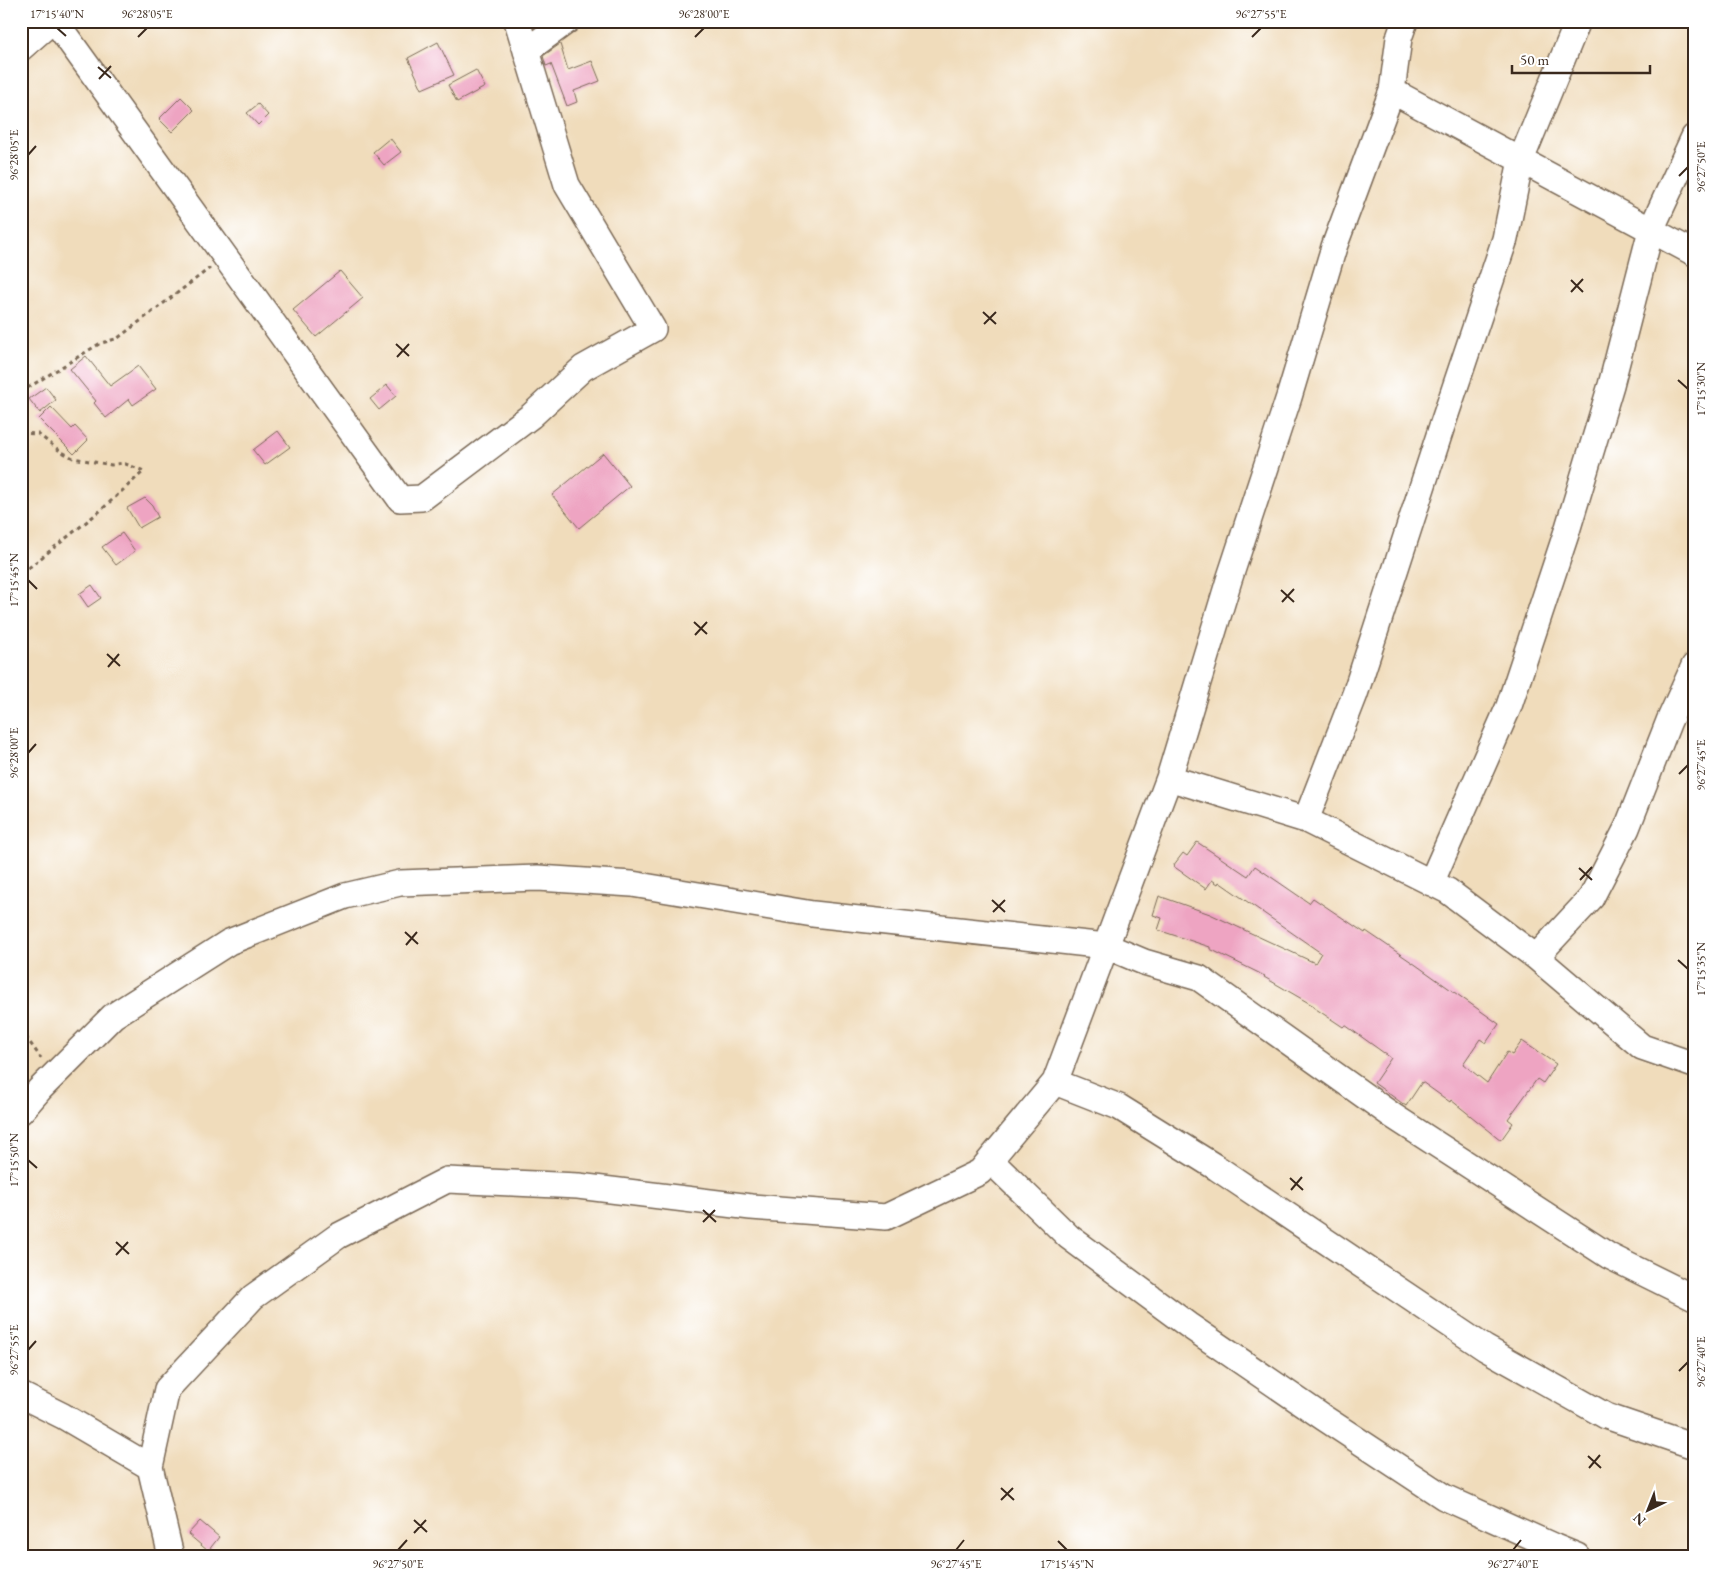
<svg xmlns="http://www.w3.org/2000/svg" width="1715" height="1577" font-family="'EB Garamond',serif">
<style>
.building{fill:#eea4c2}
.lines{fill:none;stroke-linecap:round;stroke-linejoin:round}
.minor-casing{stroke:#7a6855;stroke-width:28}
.path{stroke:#7a6855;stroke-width:3;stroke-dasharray:4 4;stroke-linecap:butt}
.minor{stroke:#fff;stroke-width:25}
.ticks{fill:none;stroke:#3b2a1e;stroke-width:2}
.neatline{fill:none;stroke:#3b2a1e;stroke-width:2}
.ticks-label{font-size:12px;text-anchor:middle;fill:#3b2a1e}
</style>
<rect width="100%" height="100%" fill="#fff"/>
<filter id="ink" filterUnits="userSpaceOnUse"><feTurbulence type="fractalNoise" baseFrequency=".02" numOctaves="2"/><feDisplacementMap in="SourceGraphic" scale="10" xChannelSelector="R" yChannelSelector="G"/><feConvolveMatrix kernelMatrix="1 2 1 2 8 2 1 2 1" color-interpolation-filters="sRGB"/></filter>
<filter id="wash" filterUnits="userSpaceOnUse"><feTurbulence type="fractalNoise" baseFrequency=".0096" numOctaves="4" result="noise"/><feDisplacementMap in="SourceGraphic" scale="20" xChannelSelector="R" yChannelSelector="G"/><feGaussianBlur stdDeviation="1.12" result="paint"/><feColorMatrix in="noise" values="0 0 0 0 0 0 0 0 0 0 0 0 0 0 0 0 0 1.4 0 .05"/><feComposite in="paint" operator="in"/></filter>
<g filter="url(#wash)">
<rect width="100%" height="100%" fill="#f0dcbb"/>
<g id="blocks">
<path class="building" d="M438,42L454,75L422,89L408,58Z
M560,44L568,70L592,61L600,81L574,91L577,102L567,106L551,64L546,66L543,56Z
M476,70L485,87L457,102L448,85Z
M181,97L194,110L172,132L159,119Z
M258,104L268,115L258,125L247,113Z
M390,138L401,152L384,165L373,152Z
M340,271L363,298L316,337L293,310Z
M86,356L110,386L138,366L156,389L133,405L129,399L106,418L94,403L96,401L70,369Z
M387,385L396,396L379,410L370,399Z
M46,387L56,400L40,413L29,399Z
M51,407L72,429L75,426L88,440L74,454L39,419Z
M278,431L290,447L265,465L253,450Z
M603,453L630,486L579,528L552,495Z
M145,498L152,505L158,517L139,528L127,508Z
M122,533L135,551L116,565L102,547Z
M92,585L101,598L88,607L79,594Z
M1197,842L1248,876L1255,866L1309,903L1313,898L1365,933L1366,931L1416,965L1499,1024L1486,1043L1480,1039L1463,1064L1487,1083L1507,1052L1512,1055L1522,1041L1556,1064L1543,1083L1537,1079L1508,1119L1513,1123L1501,1140L1451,1100L1450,1102L1422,1082L1406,1106L1374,1083L1391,1058L1345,1025L1343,1027L1313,1007L1314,1006L1264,977L1265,976L1210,949V947L1158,930L1162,918L1153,915L1159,896L1210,914L1315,963L1321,953L1219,882L1218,884L1212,880L1206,889L1173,866L1183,853L1187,856Z
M200,1521L219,1537L208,1551L188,1534Z"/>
</g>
</g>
<g filter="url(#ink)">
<use href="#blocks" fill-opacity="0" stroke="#7a6855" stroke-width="1"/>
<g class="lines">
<g class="minor-casing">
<path id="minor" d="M55,21L400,499L422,498L531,416L583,368L653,329L567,185L517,21
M1405,21L1399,38L1392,91L1694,253
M21,48L52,21
M526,51L567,21
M1392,91L1334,247L1289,397L1229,580L1169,778L1306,820L1448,891L1536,957L1642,1047L1694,1065
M1306,820L1355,694L1441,429L1505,239L1521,160L1578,21
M1431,883L1509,706L1567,531L1611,385L1651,230L1694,137
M1536,957L1591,898L1627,828L1669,721L1694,666
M1055,1082L1119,1107L1217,1168L1485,1348L1606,1416L1694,1446
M21,1111L40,1089L113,1016L229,942L345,896L400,883L538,878L632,884L813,914L1106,946L1144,962L1199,978L1393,1116L1609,1256L1694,1298
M990,1160L1069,1237L1188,1325L1324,1418L1444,1497L1555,1547L1577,1556
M21,1395L63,1416L150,1467
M171,1556L150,1467L167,1389L253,1297L338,1236L447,1180L578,1186L751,1207L886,1217L980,1172L1055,1082L1169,778"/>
</g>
<path class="path" d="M21,392L99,344L118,338L210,268
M21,433L38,434L60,451L73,458L111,465L123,463L144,471L100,511L21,574
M21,1030L41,1058"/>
<use href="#minor" class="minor"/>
</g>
</g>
<path class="ticks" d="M57,28L66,36M138,37L147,28M695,37L704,28M1252,37L1261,28M98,67L111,78M99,79L111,66M28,155L36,146M1679,176L1688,167M1571,280L1583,292M1571,292L1583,279M983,312L996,324M984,324L996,312M396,344L409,356M397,357L409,344M1678,380L1688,389M28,580L37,589M1281,590L1294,602M1282,602L1294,589M694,622L707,634M695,635L707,622M107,654L120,666M108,667L119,654M28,753L36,744M1679,774L1688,765M1579,868L1592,880M1580,880L1592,867M992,900L1005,912M993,912L1005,900M405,932L418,944M406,945L417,932M1678,960L1688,969M28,1160L37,1168M1290,1178L1303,1190M1291,1190L1302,1177M703,1210L716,1222M703,1222L715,1210M116,1242L129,1254M116,1255L128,1242M28,1350L36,1341M1679,1371L1688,1362M1588,1456L1601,1468M1589,1468L1600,1455M1001,1488L1014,1500M1001,1500L1013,1488M414,1520L427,1532M414,1533L426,1520M1058,1541L1067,1550M398,1550L407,1540M956,1550L964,1540M1513,1550L1521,1540"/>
<rect width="1715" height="1577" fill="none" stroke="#fff" stroke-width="55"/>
<g transform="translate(1648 1510) rotate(223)" stroke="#ffffff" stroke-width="4" paint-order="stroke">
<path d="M0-4L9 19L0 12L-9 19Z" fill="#3b2a1e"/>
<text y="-8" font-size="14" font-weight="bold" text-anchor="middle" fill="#3b2a1e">N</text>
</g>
<path d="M1512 65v8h138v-8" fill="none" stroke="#3b2a1e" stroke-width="2.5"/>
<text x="1520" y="65" font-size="15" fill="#3b2a1e" stroke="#ffffff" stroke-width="4" paint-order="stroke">50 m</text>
<rect x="28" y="28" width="1660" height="1522" class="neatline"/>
<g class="ticks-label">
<text x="57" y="18">17°15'40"N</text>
<text x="147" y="18">96°28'05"E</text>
<text x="704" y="18">96°28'00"E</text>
<text x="1261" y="18">96°27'55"E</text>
<text transform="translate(14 155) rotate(-90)" y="4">96°28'05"E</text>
<text transform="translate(1701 167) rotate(-90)" y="4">96°27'50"E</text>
<text transform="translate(1701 389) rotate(-90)" y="4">17°15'30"N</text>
<text transform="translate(14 580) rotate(-90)" y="4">17°15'45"N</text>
<text transform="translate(14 753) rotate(-90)" y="4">96°28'00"E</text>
<text transform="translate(1701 765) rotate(-90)" y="4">96°27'45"E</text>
<text transform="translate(1701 969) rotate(-90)" y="4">17°15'35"N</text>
<text transform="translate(14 1160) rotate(-90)" y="4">17°15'50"N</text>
<text transform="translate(14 1350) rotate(-90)" y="4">96°27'55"E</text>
<text transform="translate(1701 1362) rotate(-90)" y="4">96°27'40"E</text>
<text x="398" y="1568">96°27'50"E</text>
<text x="956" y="1568">96°27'45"E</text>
<text x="1067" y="1568">17°15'45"N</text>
<text x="1513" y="1568">96°27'40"E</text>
</g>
</svg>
